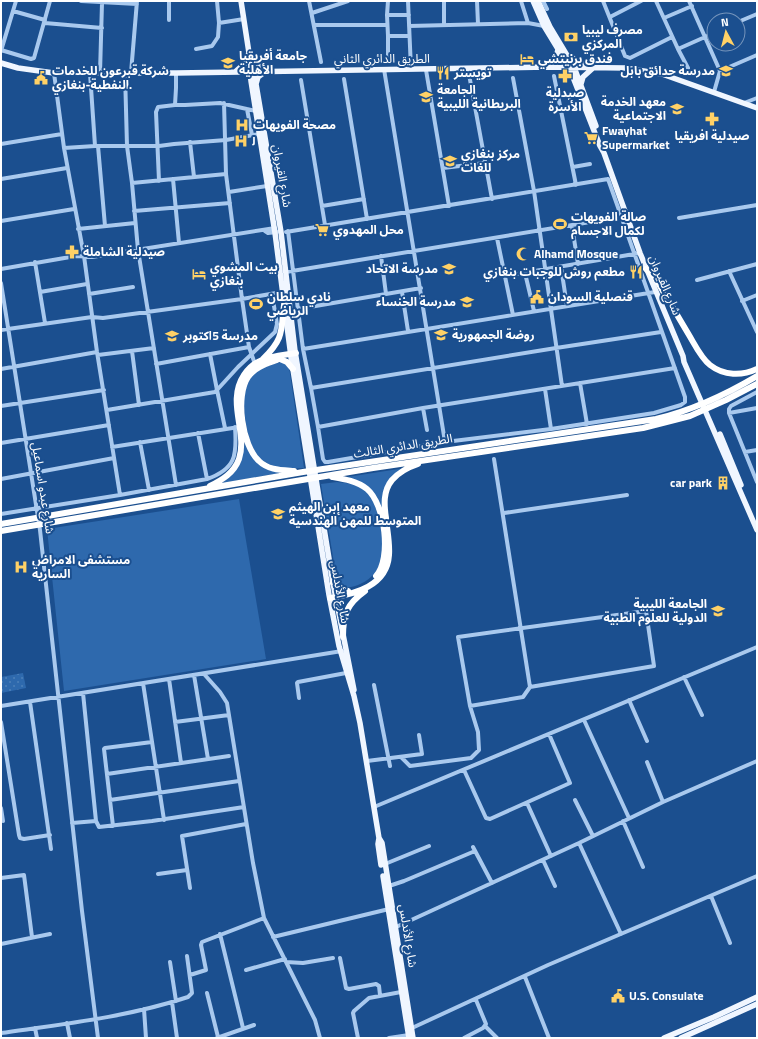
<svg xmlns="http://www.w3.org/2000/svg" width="758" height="1039" font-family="'Titillium Web','Noto Sans Arabic',sans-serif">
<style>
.grass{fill:#2e69ad}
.park{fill:url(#park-dots)}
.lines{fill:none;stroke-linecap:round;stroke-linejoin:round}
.minor{stroke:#a9c9ee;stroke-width:4}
.major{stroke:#f0f6ff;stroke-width:5.5}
.highway{stroke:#fff;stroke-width:6}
.labels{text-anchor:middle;stroke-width:4;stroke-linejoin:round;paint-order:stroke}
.poi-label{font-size:12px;font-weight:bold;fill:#fff;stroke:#1b4f8f;text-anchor:start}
.street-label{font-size:12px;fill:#fff;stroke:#1b4f8f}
</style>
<defs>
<pattern id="park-dots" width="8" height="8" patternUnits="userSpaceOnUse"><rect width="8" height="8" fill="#2e69ad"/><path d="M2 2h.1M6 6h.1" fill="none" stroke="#4d80b9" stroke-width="1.8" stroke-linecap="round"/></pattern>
</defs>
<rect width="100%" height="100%" fill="#1b4f8f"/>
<path class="grass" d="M281,362L289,367L304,468C290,469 274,469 262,460C247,449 242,409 245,391C246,387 249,381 251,377C258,368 271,365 281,362Z
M245,443L266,469L280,473L222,483C238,471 241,463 245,443Z
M405,468L394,476L382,511L377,497L347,477Z
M337,482C347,483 358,484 366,491C379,503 387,549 380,564C376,574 368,581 358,585C353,587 347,588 341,587L337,581L321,484Z
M239,499L266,659L64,691L47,529Z"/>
<path class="park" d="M23,673L26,688L1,693V677Z"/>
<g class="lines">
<path class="minor" d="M81,1L137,4
M309,1L321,62
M408,1L411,69
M444,1V25
M477,1L478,24
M521,1L528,23
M543,1L547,9
M603,1L625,56L630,58L672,37
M656,1L678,49L714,33
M689,1L720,71L714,92
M13,11L45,20
M312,13L348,1
M387,15L388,1
M409,15H387L388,36H409
M610,17L641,1
M664,18L692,6
M169,20V1
M738,22L757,14
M45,23L102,28
M219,23L244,19
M315,25H387
M409,26L528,23L544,26
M388,36V56
M196,49L212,46L218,37L219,23L217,1
M678,49L688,68
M1,50L31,59L34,58L50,1
M1,51L16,1
M384,69L445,442
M468,69L492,199
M426,70L449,206
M720,71L757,55
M54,73L64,148L84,256L97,352L120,495
M90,73L95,146
M100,73L102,3
M125,73L127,146L132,183L138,250L176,485
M131,73L137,1
M554,76L576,185
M513,78L534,191L562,386
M344,79L367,219
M301,80L325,225
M224,103L226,174L242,299L249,347L255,364
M744,103L757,98
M175,105L176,88V73
M247,109L252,135
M190,142L194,177
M1,144L62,134
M98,146L105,226
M64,148L95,146H159L174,144L226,140L259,134
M573,167L590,164
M443,168L485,163
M1,179L67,168
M173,179L179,243
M159,181L156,112L158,107L175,105H185L220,103L256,111
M132,183L226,174
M229,192L267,186
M322,206L364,199
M134,211L230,203
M679,218L757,205
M1,221L74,209
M572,226L578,264
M78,229L135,223
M265,231L268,233L277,232
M288,231L303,349L655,292
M286,232L608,179
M497,238L513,315
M381,256L386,294
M35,262L45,323
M561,267L567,306
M1,269L76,256L92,257L275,228
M729,271L757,332
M286,272L621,217
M525,273L534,311
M505,276L640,253
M697,280L757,264
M1,283L40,530L82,911L98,1038
M40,292L87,284
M402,292L408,331
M89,294L133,287
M742,301L757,295
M298,309L421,288
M1,330L92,317L103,318L242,299L282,292
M303,349L311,388L556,348L661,332
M132,351L139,405
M98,355L154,348
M156,364L249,347
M1,369L97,352
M580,383L587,424
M311,388L318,427L423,408L675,368
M545,389L551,429
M757,392L731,406L729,409V413L757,482
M1,406L104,390
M423,408L427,430
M107,410L215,392L217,390L210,354
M729,413L757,408
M318,427L323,459L325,462H328L445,442L551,429L654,413L681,405L685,402V397L608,179
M225,428L217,390L238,367L275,332L277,324L272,294
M140,442L149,490
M1,443L109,425
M112,447L239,427
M745,452L757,450
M494,459L530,687
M1,479L114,458
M207,479C236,469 237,455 235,427
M504,513L627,495
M1,514L120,495L207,479L198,433
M204,674L220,692L227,703L253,863L264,918L315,1020L320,1038
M194,675L208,759
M684,677L702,715
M169,679L181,763
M143,683L164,820
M374,685L390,766
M83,693L96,821L99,827L152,821L244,807
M299,698L297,683L298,682L346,673
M629,700L647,741
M30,702L51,849
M1,706L342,651
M584,720L629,818
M1,722L19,835L20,838L24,839L50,835
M175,722L229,715
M401,757L410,766L471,758L479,750L478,732L470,706L458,637L646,611L654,666L530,687L523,697L470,706
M367,761L422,754L419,735
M647,762L663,802
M464,770L486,818L490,819L570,783L549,734
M107,774L229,756
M110,800L239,781
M575,800L593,836
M527,803L551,856
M374,807L757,647
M1,808L3,821
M623,821L643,867
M72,823L96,821
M113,826L104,749L105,748L152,742
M579,843L621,934
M473,847L492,883
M543,860L555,886
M385,864L429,846
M158,874L187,870
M1,878L24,875L32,937
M389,886L404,881L475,851
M190,888L182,836L246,824
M711,896L730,943
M396,927L579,843L663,802L757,761
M220,934L243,1028
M273,937L389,909
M1,944L50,934
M340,958L346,988L349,989L376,984L379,986L380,995
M170,962L176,1001
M286,962L303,963L333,958
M246,970L285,959
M190,975L206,970L201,945L202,942L264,918
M525,977L549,1038
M207,993L218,1037
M172,1002L177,1038
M144,1009L146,1038
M67,1023L70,1038
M485,1026L497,1038
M35,1028L37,1038
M412,1028L548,965L757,876
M1,1033C64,1024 128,1017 188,997L192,993L187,956
M217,1038L254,1025
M358,1038L353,1013L354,1011L369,998L401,992
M389,1038L409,1035
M464,1038L483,1028L486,1024L476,1000"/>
<path class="major" d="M241,1L251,66L253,71L256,84L281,232L295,351L333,583L354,690
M533,1L544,26L569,67L600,146L604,153L640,253L683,356L684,362L757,530
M538,1L550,27L574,67L596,126
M250,56L266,71L258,77L256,84
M570,56L575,60L593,68L583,77L581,84
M1,63L18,68L54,73H176L548,67L625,68L662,74L757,108
M251,66L250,71L251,81L275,233L291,357L329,595L339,646L354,696L360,723L379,838L382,843L413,1038
M548,67L556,59L558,49
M235,72L244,64L248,55
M720,434L741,485
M379,838L378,844L381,865
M383,876L409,1038
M664,1038L714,1017L757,997
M681,1038L757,1004"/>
<path class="highway" d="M646,269L654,276C666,296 677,315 689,335C695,345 701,358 710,365C724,376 742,376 757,369
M263,359C284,339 281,331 284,305
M280,359L287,362L293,369
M277,360C266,364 255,367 248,377C235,396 242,446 259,461C268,470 281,470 294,471
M332,477C344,479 357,481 367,489C385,504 392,559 376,576
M210,486C222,480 234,473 239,459C248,432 226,402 244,375C248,369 253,364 260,361C270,356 284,355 296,353
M1,524L303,472L656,419C693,410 725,395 757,376
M1,531L373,468L643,428L690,416L726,400L757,384
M333,583L339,589L348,591
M330,598C355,594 387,586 389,555C390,543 387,530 386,518C384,505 383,491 392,480C399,472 409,467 418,464
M343,637C343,614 347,604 365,591"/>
</g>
<defs>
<g id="bank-bare" transform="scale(1.08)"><path d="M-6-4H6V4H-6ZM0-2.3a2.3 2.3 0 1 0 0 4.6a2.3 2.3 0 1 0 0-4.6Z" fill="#ffd166" stroke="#1b4f8f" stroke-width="2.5" paint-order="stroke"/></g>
<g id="hotel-bare" transform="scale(1.08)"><path d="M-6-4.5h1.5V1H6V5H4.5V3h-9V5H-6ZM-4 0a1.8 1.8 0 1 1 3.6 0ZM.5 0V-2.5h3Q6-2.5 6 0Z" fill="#ffd166" stroke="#1b4f8f" stroke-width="2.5" paint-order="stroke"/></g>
<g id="university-bare" transform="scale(1.08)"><path d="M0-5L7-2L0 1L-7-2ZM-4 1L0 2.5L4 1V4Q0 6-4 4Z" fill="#ffd166" stroke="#1b4f8f" stroke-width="2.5" paint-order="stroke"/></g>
<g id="school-bare" transform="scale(1.08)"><path d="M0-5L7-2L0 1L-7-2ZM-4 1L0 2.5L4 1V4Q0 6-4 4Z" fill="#ffd166" stroke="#1b4f8f" stroke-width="2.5" paint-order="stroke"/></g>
<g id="restaurant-bare" transform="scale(1.08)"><path d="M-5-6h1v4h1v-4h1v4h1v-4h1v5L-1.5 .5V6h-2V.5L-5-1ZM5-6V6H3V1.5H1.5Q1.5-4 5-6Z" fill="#ffd166" stroke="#1b4f8f" stroke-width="2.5" paint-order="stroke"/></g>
<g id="pharmacy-bare" transform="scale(1.08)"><path d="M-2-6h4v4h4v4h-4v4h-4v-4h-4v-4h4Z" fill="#ffd166" stroke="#1b4f8f" stroke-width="2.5" paint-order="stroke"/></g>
<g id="civic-bare" transform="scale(1.08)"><path d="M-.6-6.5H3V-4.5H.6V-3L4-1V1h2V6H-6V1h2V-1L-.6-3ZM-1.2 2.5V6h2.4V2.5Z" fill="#ffd166" stroke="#1b4f8f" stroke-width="2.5" paint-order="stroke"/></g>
<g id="hospital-bare" transform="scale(1.08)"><path d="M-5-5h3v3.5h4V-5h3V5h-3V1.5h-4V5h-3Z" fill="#ffd166" stroke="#1b4f8f" stroke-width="2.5" paint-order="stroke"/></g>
<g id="supermarket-bare" transform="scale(1.08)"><path d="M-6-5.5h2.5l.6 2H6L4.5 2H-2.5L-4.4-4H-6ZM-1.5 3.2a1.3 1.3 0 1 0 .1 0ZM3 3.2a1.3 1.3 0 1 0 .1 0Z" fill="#ffd166" stroke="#1b4f8f" stroke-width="2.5" paint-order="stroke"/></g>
<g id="stadium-bare" transform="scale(1.08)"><path d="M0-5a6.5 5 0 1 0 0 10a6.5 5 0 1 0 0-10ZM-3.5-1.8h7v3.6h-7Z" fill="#ffd166" stroke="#1b4f8f" stroke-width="2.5" paint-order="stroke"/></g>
<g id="mosque-bare" transform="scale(1.08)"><path d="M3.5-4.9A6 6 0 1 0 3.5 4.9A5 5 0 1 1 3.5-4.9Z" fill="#ffd166" stroke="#1b4f8f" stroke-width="2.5" paint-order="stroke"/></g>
<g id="building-bare" transform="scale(1.08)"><path d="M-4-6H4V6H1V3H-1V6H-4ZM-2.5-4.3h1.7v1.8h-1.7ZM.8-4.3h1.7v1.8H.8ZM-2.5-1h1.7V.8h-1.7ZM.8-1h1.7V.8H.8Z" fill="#ffd166" stroke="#1b4f8f" stroke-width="2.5" paint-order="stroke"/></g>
</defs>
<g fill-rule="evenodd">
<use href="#bank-bare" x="571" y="37"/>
<use href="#hotel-bare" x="527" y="59"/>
<use href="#university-bare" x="228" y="63"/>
<use href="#school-bare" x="726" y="71"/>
<use href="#restaurant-bare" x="443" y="73"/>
<use href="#pharmacy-bare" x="565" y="76"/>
<use href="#civic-bare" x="41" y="78"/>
<use href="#university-bare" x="426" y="97"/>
<use href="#university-bare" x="677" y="109"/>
<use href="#pharmacy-bare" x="712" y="119"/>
<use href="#hospital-bare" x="242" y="125"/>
<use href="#supermarket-bare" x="591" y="138"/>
<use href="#hospital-bare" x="241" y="141"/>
<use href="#university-bare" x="450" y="161"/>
<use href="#stadium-bare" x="560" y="224"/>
<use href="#supermarket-bare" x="322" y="230"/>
<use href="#pharmacy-bare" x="72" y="252"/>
<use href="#mosque-bare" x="523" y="254"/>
<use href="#school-bare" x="449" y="269"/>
<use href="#restaurant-bare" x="636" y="272"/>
<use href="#hotel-bare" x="199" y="274"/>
<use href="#civic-bare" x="537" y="297"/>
<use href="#school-bare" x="467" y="302"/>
<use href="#stadium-bare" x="256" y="304"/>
<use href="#school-bare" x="441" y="335"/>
<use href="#school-bare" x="172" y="336"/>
<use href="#building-bare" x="723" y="483"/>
<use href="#school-bare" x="278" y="514"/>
<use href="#hospital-bare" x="21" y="567"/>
<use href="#university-bare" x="718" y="611"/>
<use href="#civic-bare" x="618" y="996"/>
</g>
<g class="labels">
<g class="poi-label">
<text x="582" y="34">مصرف ليبيا<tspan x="582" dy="14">المركزي</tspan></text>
<text x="239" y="60">جامعة أفريقيا<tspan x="239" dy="14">الأهلية</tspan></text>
<text x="538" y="63">فندق برنيتشي</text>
<text x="52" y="75">شركة قبرعون للخدمات<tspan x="52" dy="14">النفطية-بنغازي.</tspan></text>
<text x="715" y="75" text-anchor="end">مدرسة حدائق بابل</text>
<text x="454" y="77">تويستر</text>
<text x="437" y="94">الجامعة<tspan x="437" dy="14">البريطانية الليبية</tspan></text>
<text x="565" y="97" text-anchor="middle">صيدلية<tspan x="565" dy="14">الأسرة</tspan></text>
<text x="666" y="106" text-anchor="end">معهد الخدمة<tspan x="666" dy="14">الاجتماعية</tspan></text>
<text x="253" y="129">مصحة الفويهات</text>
<text x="602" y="135">Fwayhat<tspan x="602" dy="14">Supermarket</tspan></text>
<text x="712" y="140" text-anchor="middle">صيدلية افريقيا</text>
<text x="252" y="145">J</text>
<text x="461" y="158">مركز بنغازي<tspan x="461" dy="14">للغات</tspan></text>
<text x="571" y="221">صالة الفويهات<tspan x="571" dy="14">لكمال الاجسام</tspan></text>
<text x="333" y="234">محل المهدوي</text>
<text x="83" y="256">صيدلية الشاملة</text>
<text x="534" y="258">Alhamd Mosque</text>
<text x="210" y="271">بيت المشوي<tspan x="210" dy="14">بنغازي</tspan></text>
<text x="438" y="273" text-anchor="end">مدرسة الاتحاد</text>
<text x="625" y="276" text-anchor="end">مطعم روش للوجبات بنغازي</text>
<text x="267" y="301">نادي سلطان<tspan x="267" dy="14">الرياضي</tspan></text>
<text x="548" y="301">قنصلية السودان</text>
<text x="456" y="306" text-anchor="end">مدرسة الخنساء</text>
<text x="452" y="339">روضة الجمهورية</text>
<text x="183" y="340">مدرسة 5اكتوبر</text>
<text x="712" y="487" text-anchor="end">car park</text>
<text x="289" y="511">معهد إبن الهيثم<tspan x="289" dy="14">المتوسط للمهن الهندسية</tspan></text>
<text x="32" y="564">مستشفى الامراض<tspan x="32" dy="14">السارية</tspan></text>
<text x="707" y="608" text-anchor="end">الجامعة الليبية<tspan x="707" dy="14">الدولية للعلوم الطبية</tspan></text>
<text x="629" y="1000">U.S. Consulate</text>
</g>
<g class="street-label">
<text x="382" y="63">الطريق الدائري الثاني</text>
<text transform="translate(282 176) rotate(80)" y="4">شارع القيروان</text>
<text transform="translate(665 285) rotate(67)" y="4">شارع القيروان</text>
<text transform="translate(403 446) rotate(-9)" y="4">الطريق الدائري الثالث</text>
<text transform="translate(43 488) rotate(81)" y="4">شارع عبدو اسماعيل</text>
<text transform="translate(340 592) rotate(80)" y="4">شارع الأندلس</text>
<text transform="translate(408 936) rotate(81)" y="4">شارع الأندلس</text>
</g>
</g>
<rect width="758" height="1039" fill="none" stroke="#ffffff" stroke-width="4"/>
<g transform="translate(726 32) rotate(353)"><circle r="19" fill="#1b4f8f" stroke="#7695bc"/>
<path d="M0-3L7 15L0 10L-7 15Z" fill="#ffd166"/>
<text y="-6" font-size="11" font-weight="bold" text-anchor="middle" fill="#ffffff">N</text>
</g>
</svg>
